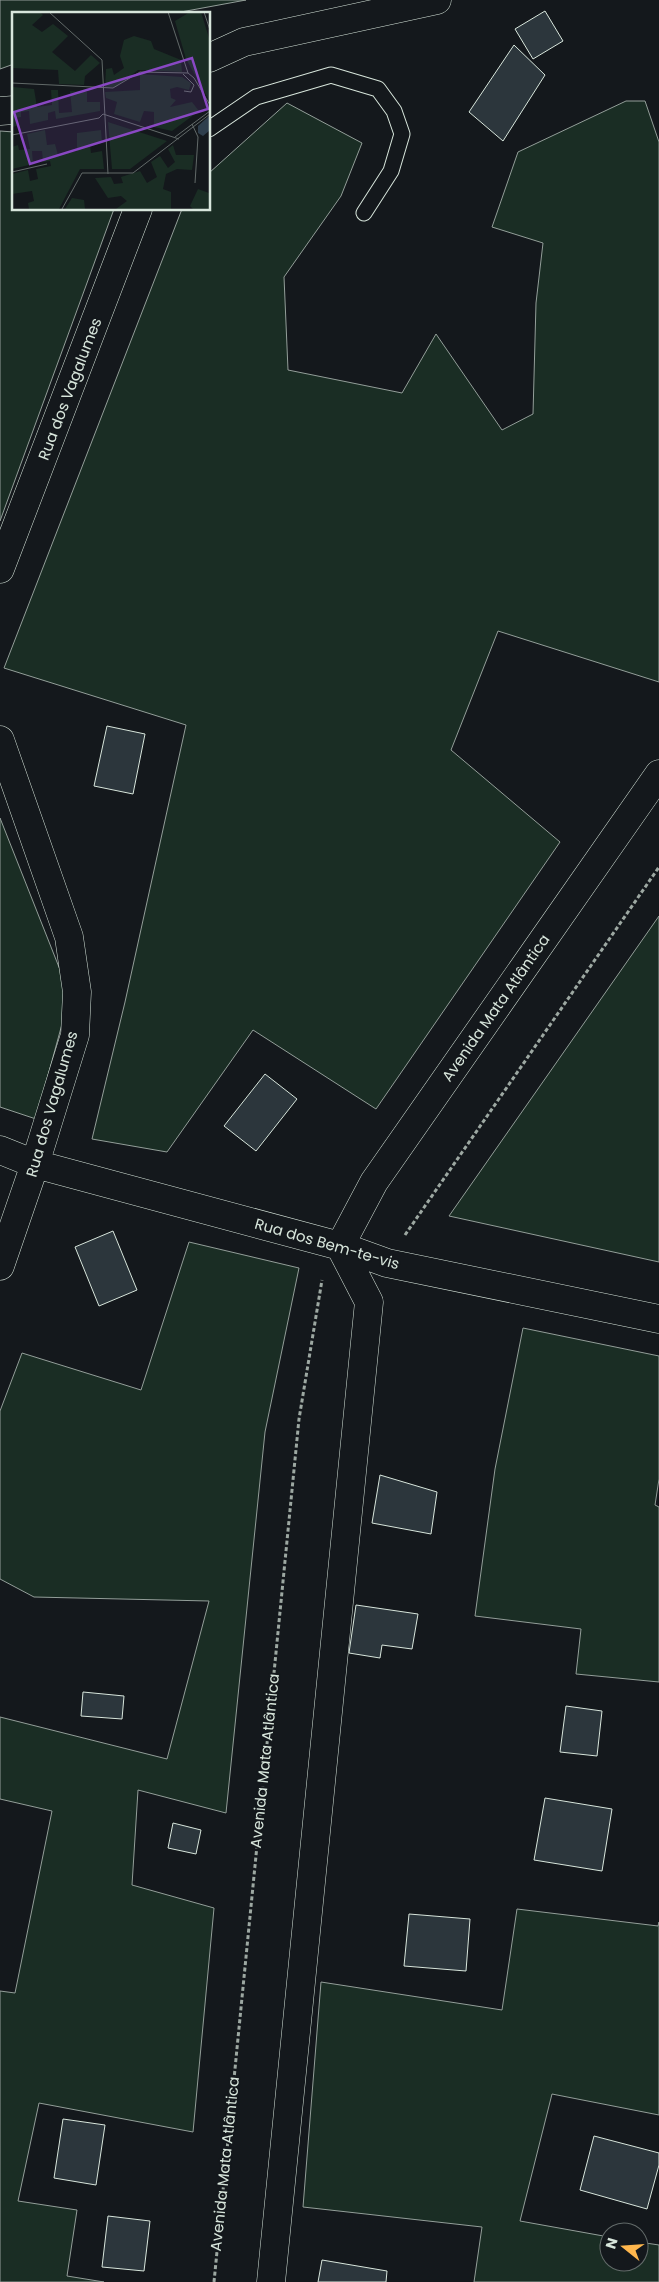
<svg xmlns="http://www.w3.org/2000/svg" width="659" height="2282" font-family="Poppins,sans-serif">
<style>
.green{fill:#1a2d24;stroke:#939e99}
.building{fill:#2c363c;stroke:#d8e6dc}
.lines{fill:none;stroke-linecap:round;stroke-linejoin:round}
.service-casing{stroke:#d8e6dc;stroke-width:17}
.minor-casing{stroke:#d8e6dc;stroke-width:29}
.path{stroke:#9da8a2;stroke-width:3;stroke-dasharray:4 2.5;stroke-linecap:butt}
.service{stroke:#14181c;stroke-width:15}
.minor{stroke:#14181c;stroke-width:28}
.labels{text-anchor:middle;stroke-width:4;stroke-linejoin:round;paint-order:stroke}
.street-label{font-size:15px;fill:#d8e6dc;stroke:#14181c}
.inset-road{fill:none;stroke:#626a69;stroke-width:1}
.view{fill:#8948c3;fill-opacity:0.15;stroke:#8948c3;stroke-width:2.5}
.inset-edge{fill:none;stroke:#d8e6dc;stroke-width:2.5}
</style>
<rect width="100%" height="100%" fill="#14181c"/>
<path class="green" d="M0,0H246L170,14H14V64L0,69Z
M626,101H645L659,142V682L498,631L451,750L560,842L376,1109L253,1030L167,1152L92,1139L125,1002L186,725L4,668L182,209H209V173L287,103L362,143L341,196L284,277L288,370L402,393L436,334L502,430L533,414L536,303L543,243L492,227L518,152Z
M0,131L14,132V209H114L0,521Z
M0,818L70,995L36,1119L0,1107Z
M659,916V1262L449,1216Z
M189,1242L299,1268L265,1432L226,1813L138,1790L132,1885L214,1908L193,2132L39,2103L18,2201L77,2210L67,2276L104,2282H0V1991L15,1993L52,1811L0,1799V1717L167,1759L209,1601L34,1597L0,1579V1411L22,1353L141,1390Z
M523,1328L659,1356V1479L655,1505L659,1507V1682L576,1674L581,1629L475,1616L495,1469Z
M517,1909L658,1926L659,1922V2115L552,2094L520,2221L609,2237V2262H639V2242L659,2245V2282H474L482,2227L303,2207L321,1982L502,2010Z"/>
<path class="building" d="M545,11L563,41L533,59L515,29Z
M514,45L545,75L503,141L469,112Z
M107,726L145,734L133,794L94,786Z
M265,1074L297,1099L256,1151L224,1126Z
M113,1231L137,1290L99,1306L75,1247Z
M380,1475L437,1492L431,1534L372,1523Z
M356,1605L418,1614L412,1649L382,1645L380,1658L349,1653Z
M83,1692L124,1696L122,1719L81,1716Z
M566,1706L602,1711L597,1756L560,1752Z
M545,1798L612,1809L602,1871L534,1860Z
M173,1823L201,1830L196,1854L168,1848Z
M409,1914L470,1919L466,1971L404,1966Z
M63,2119L105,2125L96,2185L54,2178Z
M594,2136L659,2153V2165L647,2209L580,2190Z
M108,2216L150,2221L144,2271L102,2267Z
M322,2260L387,2271L386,2282H318Z"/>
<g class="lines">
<g class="service-casing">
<path id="service" d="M209,129L256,97L331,75L378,89L394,111L402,134L391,171L364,213"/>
</g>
<g class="minor-casing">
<path id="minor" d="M209,58L244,42L437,0
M0,111L14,110
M0,569L138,209
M0,740L69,937L77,992L75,1035L35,1164L0,1266
M0,1150L35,1164L340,1246L387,1263L659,1319
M271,2282L369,1302L340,1246L374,1182L659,774"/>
</g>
<path class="path" d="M405,1235L659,867
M214,2282L299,1419L322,1280"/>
<use href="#service" class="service"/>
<use href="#minor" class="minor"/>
</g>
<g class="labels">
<g class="street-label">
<text transform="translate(70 389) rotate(-69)" y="5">Rua dos Vagalumes</text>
<text transform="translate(496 1008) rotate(-55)" y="5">Avenida Mata Atlântica</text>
<text transform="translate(52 1104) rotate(-74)" y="5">Rua dos Vagalumes</text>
<text transform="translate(327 1244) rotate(16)" y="5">Rua dos Bem-te-vis</text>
<text transform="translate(265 1761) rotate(-84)" y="5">Avenida Mata Atlântica</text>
<text transform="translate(225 2164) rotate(-84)" y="5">Avenida Mata Atlântica</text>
</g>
</g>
<g transform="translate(12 12)">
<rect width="198" height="198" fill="#14181c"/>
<path d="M0,0H28L31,3L20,13L30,20L41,12L56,24L40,40L63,59L79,43L88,51L73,64L72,73L47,72L46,58L0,56ZM178,0H189L197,26V88L174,47L163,9ZM122,24L139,29L142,37L169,48L170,60L126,58L104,75H93L94,57L100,56L102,63L112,56L108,44L112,28ZM128,62L170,65L179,71L177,78L165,75L158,77L159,86L164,88L158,95L180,90L187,99L160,119L142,115V100L132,99L128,110L102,102L105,90L94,86L93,80L128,78ZM1,75L22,77L25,95L40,93L39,78H46L47,101L60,100L58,79L75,80V90H88V99L44,107L43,99L36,101V108L18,112L17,99L9,100V105L4,106L5,114L0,115ZM96,110L155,129L118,157H100ZM33,118L35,133L43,132L46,143L65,139V121L89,118L90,131L78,133L79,141L90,139L92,157H68L47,197H17L16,191L22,189L20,179L0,182V162L16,158L18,169L26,167L24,157L39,154L38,149L31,150L30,139H20L21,152L0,157V135L6,133L7,138L18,137L15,122ZM161,133L164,143H182L180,158L165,157L154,162L151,177L159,180V197H104L115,189L109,184L96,186L83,166L99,165L102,172L111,171L109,165L128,159L135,171L145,165L139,150L148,144L156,156L163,150L156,137ZM186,177L197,181V197H181L178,194ZM60,186L72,188L73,197H53Z" fill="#1a2d24"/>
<path d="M197,104V119L191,124L186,121V114Z" fill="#2f3f4d"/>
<path class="inset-road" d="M37,0L90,48L96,162M156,0L176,61M192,0L198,18M171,62L182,73L179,80L172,79M0,71L101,76L128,60L176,61L182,66L198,93M180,112L186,125L183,171M0,123L87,106L91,102L167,127M163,125L198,99M0,160L35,152M50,197L70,161H121L198,102"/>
<path class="view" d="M180,46L196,97L18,152L2,100Z"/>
<rect width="198" height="198" class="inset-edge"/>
</g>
<g transform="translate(624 2247) rotate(287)"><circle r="24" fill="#14181c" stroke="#626a69"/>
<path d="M0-4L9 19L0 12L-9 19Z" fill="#ffb74d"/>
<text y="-8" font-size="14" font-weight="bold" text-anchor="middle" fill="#d8e6dc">N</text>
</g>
</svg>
